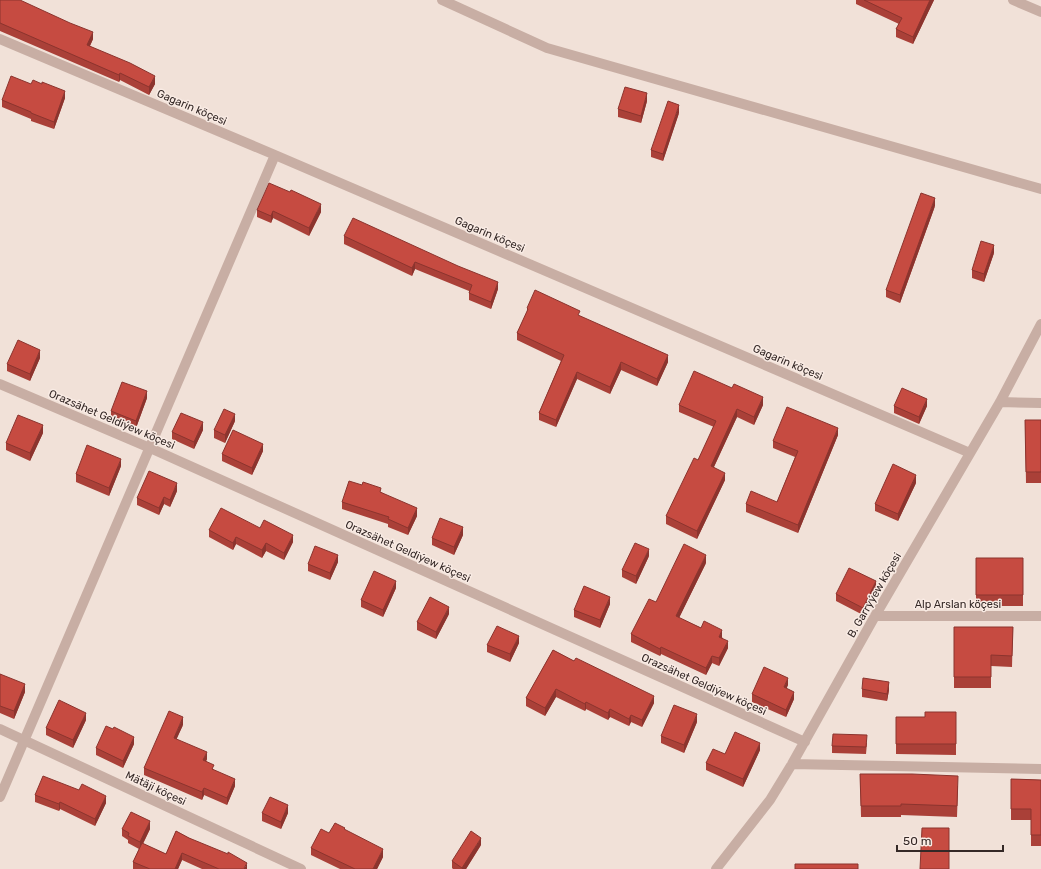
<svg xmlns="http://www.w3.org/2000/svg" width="1041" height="869" font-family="Rubik,sans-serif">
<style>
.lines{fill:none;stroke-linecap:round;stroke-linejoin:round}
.minor{stroke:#c8aea4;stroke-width:10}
.wall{fill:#aa4038}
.shaded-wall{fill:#8b342e}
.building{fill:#c64b41;stroke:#8b342e}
.labels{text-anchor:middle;stroke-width:3;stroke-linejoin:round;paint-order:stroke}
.street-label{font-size:11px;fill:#342826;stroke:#f9ebe4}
</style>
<rect width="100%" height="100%" fill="#f1e1d8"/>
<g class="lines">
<path class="minor" d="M442,0L547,48L1041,189
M1013,0L1041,12
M0,39L275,155L970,453
M0,384L150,448L805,742
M1000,402L1041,403
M875,616H1041
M0,729L301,869
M792,764L1041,769
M0,797L275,155
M716,869L770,800L792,764L875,616L1000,402L1041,324"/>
</g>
<path class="wall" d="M0,0L93,39L90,46L155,84L149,95L120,80L119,82L0,31Z
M856,0H934L913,44L896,37V29L899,24L856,4Z
M31,84H42L65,98L54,129L31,121V119L2,107V100Z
M647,101L641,123L618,117V109Z
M679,113L663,161L651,157V150Z
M935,206L900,303L886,297V290Z
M257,210L321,212L309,236L273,218L271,223L257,217Z
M344,236L498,289L491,309L469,300V291L415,269L412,276L344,244Z
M994,253L984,282L972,278V270Z
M527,308L580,316L668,362L657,386L621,370L610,394L577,379L556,427L539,420V413L561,361L517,340V333L527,312Z
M40,358L30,381L7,371V364Z
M147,398L136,428L111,419V411Z
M679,405H763L754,425L737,417L714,467L725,480L697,539L666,524V516L698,460L714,427L679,412Z
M894,406H927L919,424L894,413Z
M1025,420H1041V483H1026Z
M235,421L225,443L214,438V430Z
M203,430L194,449L172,439V432Z
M43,433L30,461L6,450V443Z
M838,435L798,533L746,512V504L777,502L795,457L773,448V441Z
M263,451L252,475L222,461V454Z
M121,466L109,496L76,482V474Z
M916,483L898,521L875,511V504Z
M177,491L170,507L164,504L159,515L137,505V498Z
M381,492L417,516L408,535L388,527V524L342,509V502Z
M260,528L293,542L284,560L266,551L262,558L236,544L233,550L209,537V530Z
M463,535L454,555L432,545V538Z
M649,556L636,584L622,577V570Z
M976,558H1023V606H976Z
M338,562L330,580L308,571V564Z
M706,563L679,618L722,637L728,648L719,666L712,663L706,675L661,654L660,656L631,642V634L656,602Z
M396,588L383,617L361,607V600Z
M876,589L863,615L836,601V594Z
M610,604L600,628L574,617V610Z
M449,614L436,639L417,630V622Z
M954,627H1013L1012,667L991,666V688H954Z
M519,643L510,662L487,652V645Z
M553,650L654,703L642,727L631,722L629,726L610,717L608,720L586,709L585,711L556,697L545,716L526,706V698Z
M0,674L25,692L14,719L0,713Z
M788,685L786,688L794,699L786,717L752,702V694Z
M862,689L889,690L887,701L862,697Z
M956,712V755L896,754V717H925Z
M86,720L73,748L46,735V728Z
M697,722L684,753L661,743V736Z
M183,725L176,739L207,759L206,761L214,770L235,786L227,805L204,795L202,800L144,775V768Z
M867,743L866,754L832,753V746Z
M134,744L123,768L96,755V748Z
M760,750L743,787L706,770V763L725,754Z
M860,774L958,786L957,817L901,815V817H861Z
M1011,779L1041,780V846H1031V820H1011Z
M35,795L106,803L95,826L60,809L59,811L35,802Z
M262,813H288L281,829L262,821Z
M122,829H150L143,844L166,854L176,831L247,869H202L182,860L178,869H133V862L139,849L128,843V840L122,836Z
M345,830L383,857L377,869H340L311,855V848L329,833Z
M481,845L466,869H453L452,868V861Z"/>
<path class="shaded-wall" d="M930,0H934L913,44V37Z
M93,32V39L87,52V45Z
M120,73V80L119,82V75Z
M155,76V84L149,95V87Z
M65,91V98L54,129V122Z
M647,93V101L641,123V116Z
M679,105V113L663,161V154Z
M935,198V206L900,303V295Z
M321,204V212L309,236V228Z
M273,211V218L271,223V216Z
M994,245V253L984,282V274Z
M415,262V269L412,276V268Z
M498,282V289L491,309V302Z
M40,350V358L30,381V374Z
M668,355V362L657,386V379Z
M621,362V370L610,394V387Z
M577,372V379L556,427V420Z
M147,391V398L136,428V421Z
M763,397V405L754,425V417Z
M927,399V406L919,424V417Z
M737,409V417L711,473V466Z
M235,414V421L225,443V435Z
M203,422V430L194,449V442Z
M43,425V433L30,461V453Z
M838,428V435L798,533V525Z
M263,444V451L252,475V468Z
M121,459V466L109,496V488Z
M725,473V480L697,539V531Z
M916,475V483L898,521V514Z
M177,483V491L170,507V500Z
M164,497V504L159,515V508Z
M417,508V516L408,535V528Z
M463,527V535L454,555V547Z
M293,535V542L284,560V553Z
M236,537V544L233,550V543Z
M266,543V551L262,558V550Z
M649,549V556L636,584V576Z
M338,555V562L330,580V573Z
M706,555V563L676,624V616Z
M396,581V588L383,617V610Z
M876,581V589L863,615V608Z
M610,597V604L600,628V620Z
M449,607V614L436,639V632Z
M722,630V637L719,644V637Z
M519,636V643L510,662V654Z
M728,641V648L719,666V658Z
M661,647V654L660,656V649Z
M712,656V663L706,675V668Z
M788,678V685L784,695V687Z
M889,682V690L887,701V694Z
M25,684V692L14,719V711Z
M556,689V697L545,716V708Z
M794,692V699L786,717V710Z
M654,696V703L642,727V720Z
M586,702V709L585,711V704Z
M610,709V717L608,720V713Z
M86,713V720L73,748V740Z
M697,714V722L684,753V745Z
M631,715V722L629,726V719Z
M183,717V725L174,745V738Z
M134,737V744L123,768V761Z
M760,743V750L743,787V779Z
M207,752V759L203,768V760Z
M235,779V786L227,805V798Z
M204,788V795L202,800V792Z
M106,796V803L95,826V819Z
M60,802V809L59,811V804Z
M288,805V813L281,829V822Z
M150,821V829L140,849V842Z
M481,838V845L466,869H462V868Z
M383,849V857L377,869H373Z
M182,853V860L178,869H175Z
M247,863V869H244Z"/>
<path class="building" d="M0,0H20L70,23L93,32L87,45L130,63L155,76L149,87L120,73L119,75L0,23Z
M864,0H930L913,37L896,29L902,18Z
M11,76L31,84L33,80L42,84V82L65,91L54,122L31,113V112L2,100Z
M625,87L647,93L641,116L618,109Z
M668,101L679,105L663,154L651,150Z
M269,183L290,192L291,190L321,204L309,228L273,211L271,216L257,210Z
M921,193L935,198L900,295L886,290Z
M353,218L458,266L498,282L491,302L469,293L472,285L415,262L412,268L344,236Z
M981,241L994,245L984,274L972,270Z
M535,290L580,311L578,315L668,355L657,379L621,362L610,387L577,372L556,420L539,413L564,355L517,333L528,309L527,308Z
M18,340L40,350L30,374L7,364Z
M694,371L732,388L734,384L763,397L754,417L737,409L711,466L725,473L697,531L666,516L694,458L698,460L716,421L679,405Z
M122,382L147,391L136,421L111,411Z
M902,388L927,399L919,417L894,406Z
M787,407L838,428L798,525L746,504L751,491L777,502L798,451L773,441Z
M224,409L235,414L225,435L214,430Z
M181,413L203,422L194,442L172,432Z
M18,415L43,425L30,453L6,443Z
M1025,420H1041V472H1026Z
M233,430L263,444L252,468L222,454Z
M87,445L121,459L109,488L76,474Z
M893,464L916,475L898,514L875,504Z
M149,471L177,483L170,500L164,497L159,508L137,498Z
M349,481L362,485L363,482L381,488L380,492L417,508L408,528L388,519L389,517L342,502Z
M221,508L260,528L264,520L293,535L284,553L266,543L262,550L236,537L233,543L209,530Z
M440,518L463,527L454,547L432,538Z
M635,543L649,549L636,576L622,570Z
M684,544L706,555L676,616L701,628L704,621L722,630L719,637L728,641L719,658L712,656L706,668L661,647L660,649L631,634L649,599L656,602Z
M315,546L338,555L330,573L308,564Z
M976,558H1023V595H976Z
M849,568L876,581L863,608L836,594Z
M374,571L396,581L383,610L361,600Z
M584,586L610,597L600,620L574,610Z
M430,597L449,607L436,632L417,622Z
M497,626L519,636L510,654L487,645Z
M954,627H1013L1012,656L991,655V677H954Z
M553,650L574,661L576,658L654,696L642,720L631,715L629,719L610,709L608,713L586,702L585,704L556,689L545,708L526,698Z
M764,667L788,678L784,687L794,692L786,710L752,694Z
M0,674L25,684L14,711L0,706Z
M863,678L889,682L887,694L862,689Z
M59,700L86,713L73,740L46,728Z
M674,705L697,714L684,745L661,736Z
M169,711L183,717L174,738L207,752L203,760L214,765L212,769L235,779L227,798L204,788L202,792L144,768Z
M925,712H956V744H896V717H925Z
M106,726L113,729L114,727L134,737L123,761L96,748Z
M735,732L760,743L743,779L706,763L713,749L725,754Z
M833,734L867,735L866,747L832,746Z
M860,774H912L958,776L957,806L901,804V806H861Z
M43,776L79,790L82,784L106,796L95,819L60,802L59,804L35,795Z
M1011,779L1041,780V835H1031V809H1011Z
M270,797L288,805L281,822L262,813Z
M131,812L150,821L140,842L128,836L129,833L122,829Z
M335,823L345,828L344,829L383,849L373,869H355L311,848L321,829L329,833Z
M922,828H949V869H920Z
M176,831L189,838L228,854V852L247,863L244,868L245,869H219L182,853L175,869H150L133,862L142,843L166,854Z
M471,831L481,838L462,868L452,861Z
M795,864H858V869H795Z"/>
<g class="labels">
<g class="street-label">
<text transform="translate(192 107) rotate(23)" y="4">Gagarin köçesi</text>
<text transform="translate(490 234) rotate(23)" y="4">Gagarin köçesi</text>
<text transform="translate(788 362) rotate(23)" y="4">Gagarin köçesi</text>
<text transform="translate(112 419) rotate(23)" y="4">Orazsähet Geldiýew köçesi</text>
<text transform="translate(408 551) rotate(24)" y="4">Orazsähet Geldiýew köçesi</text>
<text transform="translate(874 595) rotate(-60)" y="4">B. Garryýew köçesi</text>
<text x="958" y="608">Alp Arslan köçesi</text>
<text transform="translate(704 684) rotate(24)" y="4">Orazsähet Geldiýew köçesi</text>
<text transform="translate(156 788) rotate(25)" y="4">Mätäji köçesi</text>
</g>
</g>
<path d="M897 845v6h106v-6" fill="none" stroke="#342826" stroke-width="2"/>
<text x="903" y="845" font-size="12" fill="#342826" stroke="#f9ebe4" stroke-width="3" paint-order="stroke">50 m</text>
</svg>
